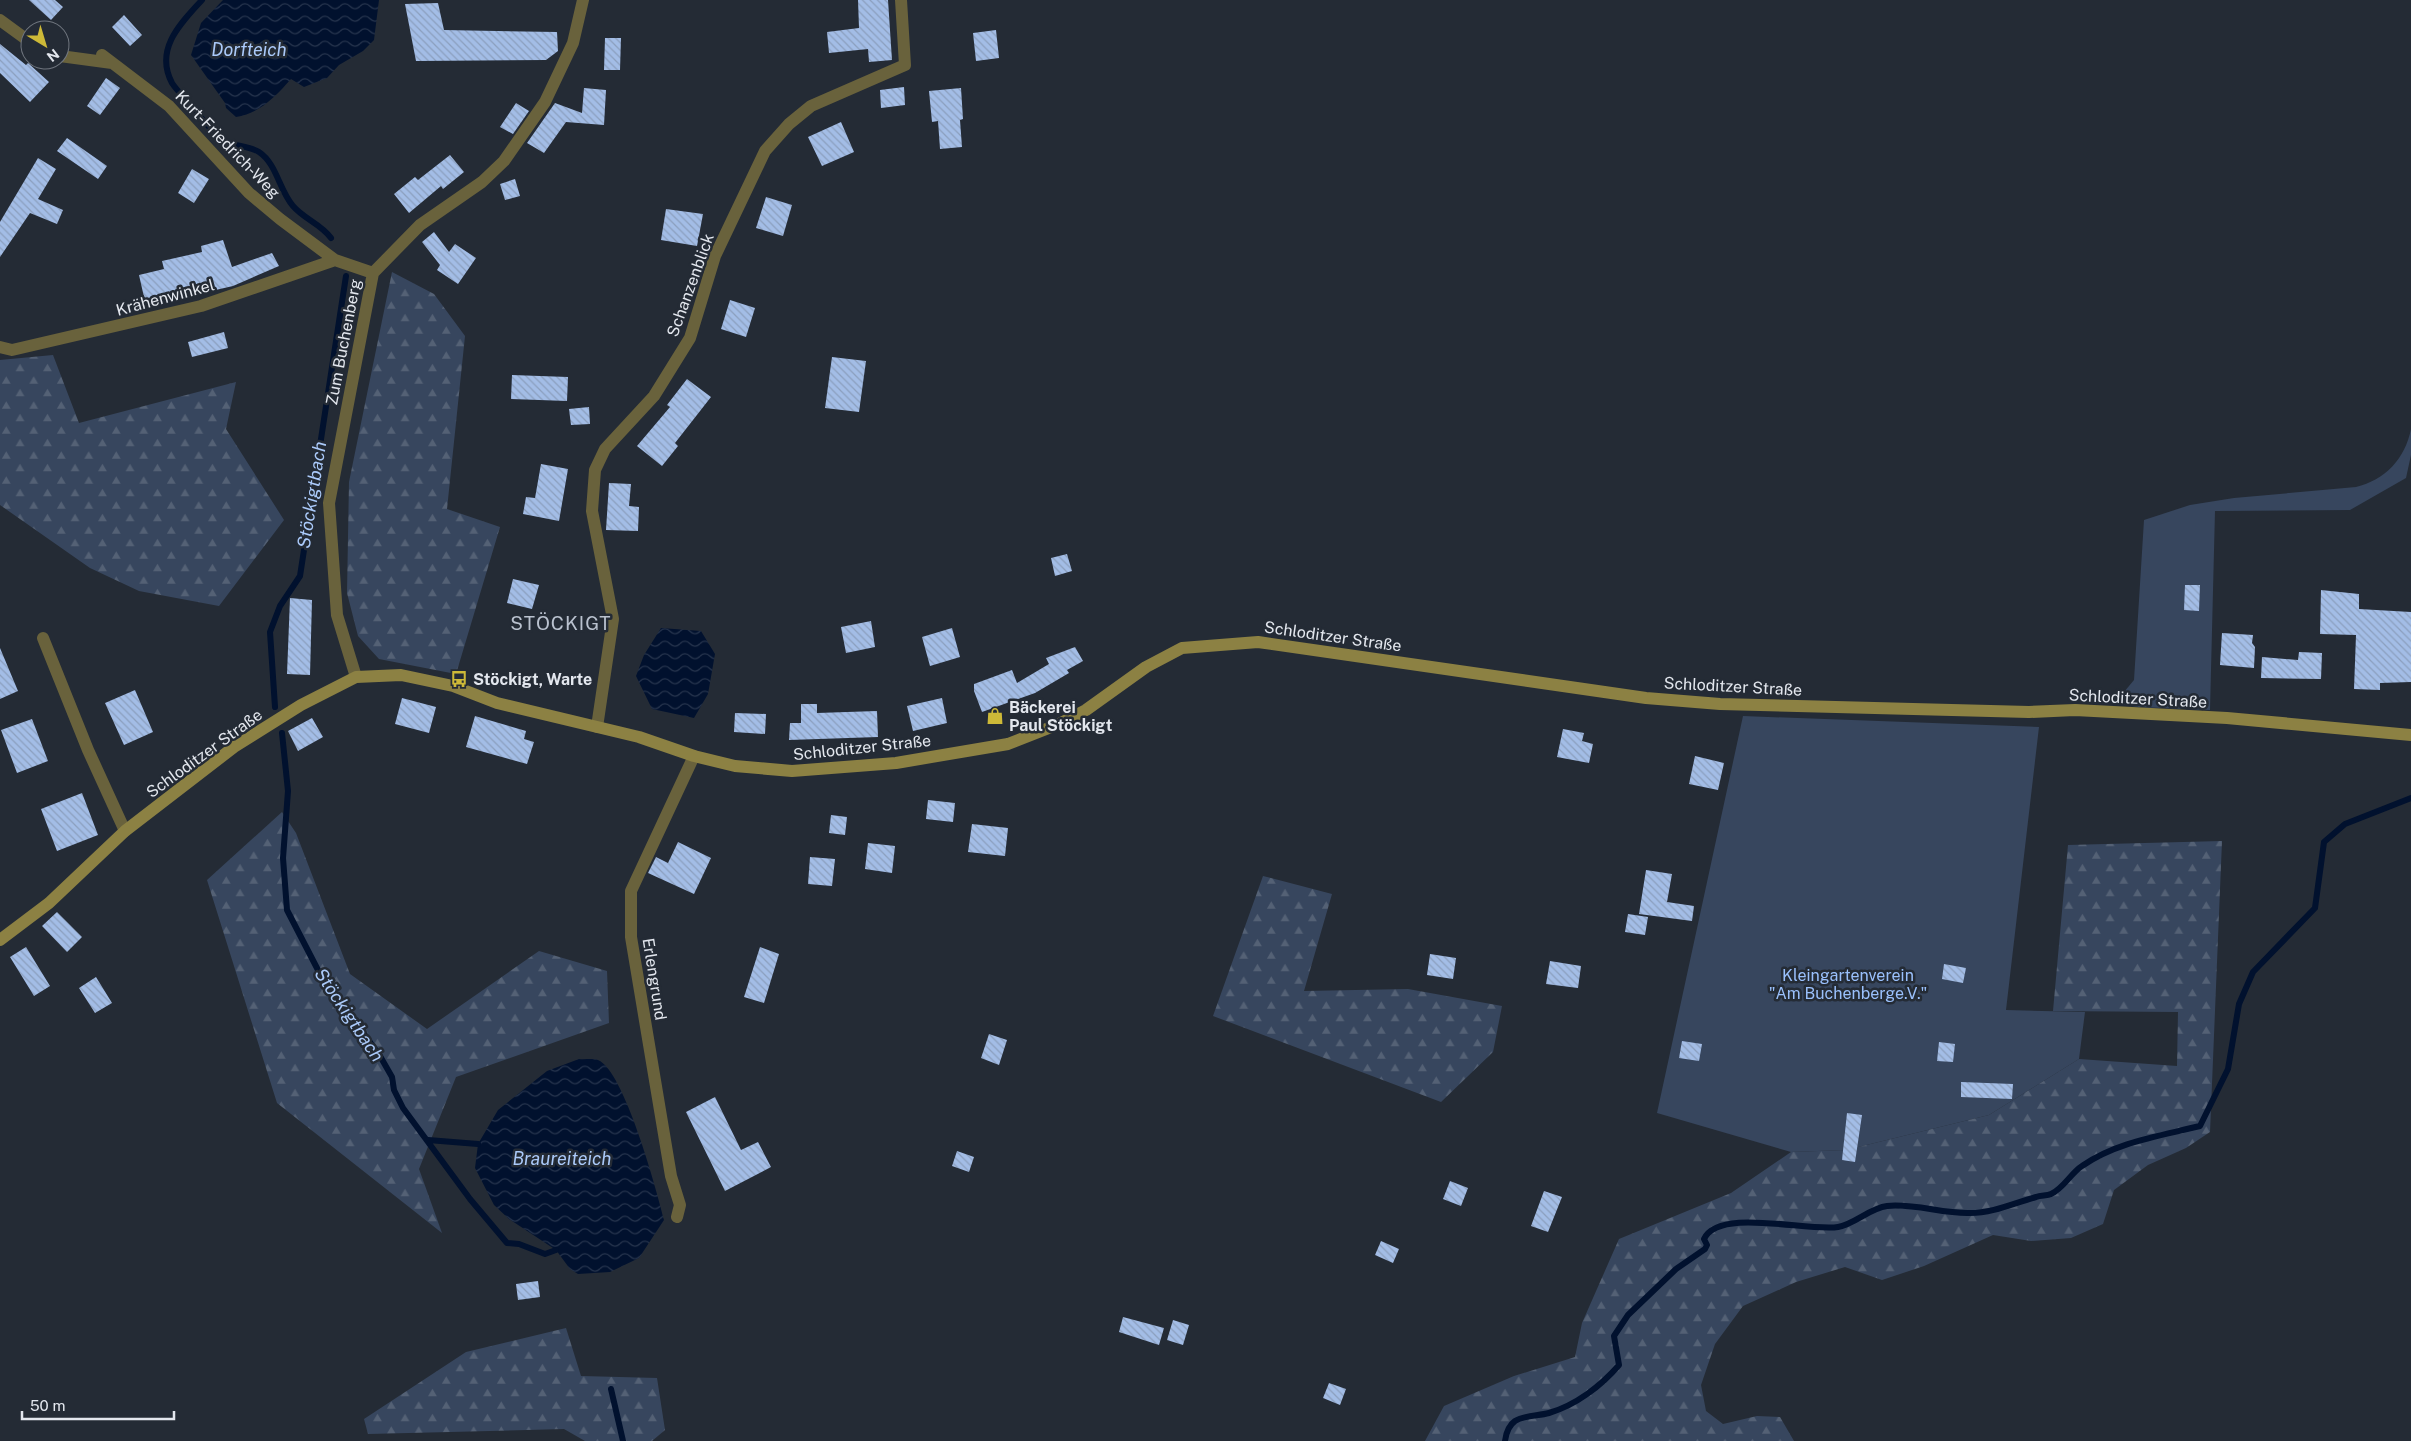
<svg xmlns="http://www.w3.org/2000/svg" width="2411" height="1441" font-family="'Public Sans',sans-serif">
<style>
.green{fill:#37465e}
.forest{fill:url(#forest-firs)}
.water{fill:url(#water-waves)}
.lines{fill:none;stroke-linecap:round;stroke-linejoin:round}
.stream{stroke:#01112e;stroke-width:6}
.building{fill:url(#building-back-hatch)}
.street{stroke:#69623c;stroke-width:12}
.secondary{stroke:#8c8143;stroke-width:12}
.labels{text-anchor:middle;stroke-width:5;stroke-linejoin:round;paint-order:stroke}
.street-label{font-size:16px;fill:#e3e7ee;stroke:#242b35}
.poi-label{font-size:16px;font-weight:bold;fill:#e3e7ee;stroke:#242b35;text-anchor:start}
.park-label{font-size:16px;fill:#9ac0fc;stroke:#242b35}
.water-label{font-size:18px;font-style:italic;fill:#abcafa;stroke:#242b35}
.quarter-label{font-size:19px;letter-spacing:1px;fill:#bac2cf;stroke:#242b35}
</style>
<defs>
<pattern id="forest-firs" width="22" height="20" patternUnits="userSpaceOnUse" patternTransform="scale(1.25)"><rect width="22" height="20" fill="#37465e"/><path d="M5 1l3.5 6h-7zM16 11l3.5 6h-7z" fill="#546175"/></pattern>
<pattern id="water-waves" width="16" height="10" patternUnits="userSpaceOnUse" patternTransform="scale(1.25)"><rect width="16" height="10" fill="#01112e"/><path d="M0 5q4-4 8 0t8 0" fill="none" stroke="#26344d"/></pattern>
<pattern id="building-back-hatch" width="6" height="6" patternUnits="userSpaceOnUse" patternTransform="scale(1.25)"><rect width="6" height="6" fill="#a3bde6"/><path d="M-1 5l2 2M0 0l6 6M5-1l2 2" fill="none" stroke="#8b9fbe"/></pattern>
</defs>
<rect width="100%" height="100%" fill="#242b35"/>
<path class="green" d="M2411,429V455L2406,478L2350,510L2215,511L2210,710L2139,707L2118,704L2119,698L2134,680L2144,520L2190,505L2234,498L2356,487C2385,480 2405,459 2411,429Z
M1743,716L2039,727L2006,1010L2085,1012L2079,1059L1989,1115L1846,1150L1791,1152L1657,1113Z"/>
<path class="forest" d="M392,272L434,294L465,336L447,509L500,527L456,674L379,659L358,636L347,593L349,482Z
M53,355L79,423L236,382L226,429L284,520L219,606L139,591L90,568L0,505V360Z
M282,812L296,833L350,974L427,1029L539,951L607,971L609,1023L456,1077L419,1169L442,1233L277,1103L207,880Z
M2222,841L2210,1132L2186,1148L2148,1165L2114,1190L2103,1224L2071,1238L2031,1241L1993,1235L1924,1266L1882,1280L1845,1267L1796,1282L1743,1306L1715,1344L1701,1385L1706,1411L1723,1424L1757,1416L1780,1417L1794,1441H1425L1444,1406L1514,1376L1575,1357L1582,1323L1619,1239L1731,1193L1791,1152L1846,1150L1989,1115L2079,1059L2177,1066L2178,1012L2053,1011L2068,845Z
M1263,876L1332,894L1304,991L1408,989L1502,1006L1493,1052L1441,1102L1213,1016Z
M566,1328L581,1376L657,1378L665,1430L652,1441H585L564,1429L368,1434L364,1419L466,1352Z"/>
<path class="water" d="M223,0H379L374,40L363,51L339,65L327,78L304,87L291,79C276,96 259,114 236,117L226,108L225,103L191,55L201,23Z
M661,628L701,631L715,654L708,694L694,718L652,709L636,676L644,655Z
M579,1059C584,1060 593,1058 598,1060C624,1070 657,1191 664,1220L639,1258L610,1272L578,1274L570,1269L556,1250L509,1219L494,1205L475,1168L478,1144L498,1110L547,1071Z"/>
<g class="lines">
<path class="stream" d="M202,0C181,23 154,49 172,83C177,91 186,99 192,106C201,118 211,131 223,140C232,147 248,145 259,152C277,164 279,190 293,206C304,219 321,224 331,238
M275,707L270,632L280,606L300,576L346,276
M282,733L288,791L283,858L287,910L319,972L380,1056L392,1077L394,1090L403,1108L470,1199L507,1243L519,1244L545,1254L556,1250
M428,1140L478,1144
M611,1389L623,1441
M1505,1441C1506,1433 1508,1426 1515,1421C1525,1415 1538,1416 1549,1413C1576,1405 1601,1386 1619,1365L1614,1336L1628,1315L1676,1269L1705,1249L1707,1245L1704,1239C1719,1207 1808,1232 1838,1227C1855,1224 1870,1208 1887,1206C1914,1203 1943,1214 1970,1213C1993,1213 2014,1203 2036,1197C2041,1195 2047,1196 2051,1194C2063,1189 2071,1173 2082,1166C2116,1142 2160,1136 2200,1126L2228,1069L2239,1004L2253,972L2315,908L2324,842L2345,824L2411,798"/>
</g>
<path class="building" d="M29,0H55L63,7L51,20Z
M858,0H888L892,60L869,62L868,49L829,53L827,32L859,28Z
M438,3L444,30L557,32L558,51L546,60L416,61L405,4Z
M124,15L142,35L130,46L112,27Z
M996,30L999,58L976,61L973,33Z
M605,38H621L620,70H604Z
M0,44L26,65L28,63L49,82L30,102L0,73Z
M106,78L120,88L100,115L87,106Z
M904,87L905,105L881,108L880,90Z
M584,88L606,90L604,125L566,122L544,153L527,143L555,103L582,113Z
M961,88L963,119L960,120L962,147L940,149L938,121L932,122L929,91Z
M516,103L529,111L513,134L500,127Z
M841,122L854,152L822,166L808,137Z
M67,138L107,166L98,179L57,151Z
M450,155L464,172L443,189L441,186L409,213L394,194L415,177L418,180Z
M38,158L56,169L38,199L63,210L57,224L30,213L0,257V222Z
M192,169L209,179L194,203L178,193Z
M515,179L520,196L505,200L500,184Z
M766,197L792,205L783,236L756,228Z
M666,209L703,214L697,246L661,240Z
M434,232L449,252L455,244L476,258L458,284L437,270L440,265L422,242Z
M223,240L232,267L272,253L279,266L233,286L146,306L139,275L164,269L162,261L202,252L201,246Z
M730,300L755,308L746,337L721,329Z
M224,332L228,348L192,357L188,342Z
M832,357L866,361L859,412L825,408Z
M512,375L568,377L567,401L511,399Z
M687,379L711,397L675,443L678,446L662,466L637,446L670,407L667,405Z
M589,407L590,424L571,425L569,409Z
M541,464L568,469L559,521L523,514L526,497L535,498Z
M609,483L631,484L629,506L639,507L638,531L606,530Z
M1067,554L1072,571L1055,576L1051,558Z
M513,579L539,585L532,609L507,603Z
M2185,585H2200L2199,611L2184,610Z
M2321,590L2359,594V609L2411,612V682L2380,683V690L2354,689L2356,635L2320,634Z
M290,598L312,600L310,675L287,674Z
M871,621L875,647L846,653L841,627Z
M952,628L960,657L930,666L922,637Z
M2222,633L2253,635L2252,643L2255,647L2254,668L2220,665Z
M1075,647L1083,661L1067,670L1069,673L1035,693L982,712L974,691V684L1012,670L1017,683L1049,664L1046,658Z
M0,648L18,691L0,699Z
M2299,652L2322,653L2321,679L2261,678L2262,657L2298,660Z
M135,690L153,732L124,745L105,703Z
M402,698L436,707L429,733L395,724Z
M942,698L947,723L913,731L907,706Z
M801,704H817V713L877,711L878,737L789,740L790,723H801Z
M735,713L766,714L765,734L734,732Z
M475,716L526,731L524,739L534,742L527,764L466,747Z
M312,718L323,737L298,751L288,731Z
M32,719L48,761L17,773L1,730Z
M1563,729L1584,733L1582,741L1593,744L1589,763L1557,757Z
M1695,756L1724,763L1718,790L1689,784Z
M82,793L98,835L57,851L41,809Z
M928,800L955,803L953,822L926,819Z
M831,815L847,817L845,835L829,833Z
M972,824L1008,828L1005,856L968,852Z
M678,842L711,858L694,894L648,873L656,857L668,863Z
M868,843L895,846L892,873L865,869Z
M810,857L835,859L832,886L808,884Z
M1646,870L1672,874L1667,902L1694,906L1692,921L1639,914Z
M57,912L82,937L67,952L42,926Z
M1628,914L1648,917L1645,935L1625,932Z
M26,947L50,986L34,996L10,957Z
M760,947L779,954L764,1003L744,997Z
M1430,954L1456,958L1453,979L1427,975Z
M1550,961L1581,966L1578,988L1546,984Z
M1944,964L1966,968L1963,983L1942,979Z
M96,977L112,1003L95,1013L79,988Z
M989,1034L1007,1040L999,1065L981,1058Z
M1682,1041L1702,1044L1699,1061L1679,1058Z
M1939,1042L1955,1044L1953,1062L1937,1061Z
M1961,1082L2013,1084L2012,1099L1961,1097Z
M715,1097L741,1150L758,1142L771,1167L725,1191L686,1112Z
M1847,1113L1862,1115L1855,1162L1842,1160Z
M957,1151L974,1157L969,1172L952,1166Z
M1450,1181L1468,1188L1461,1206L1443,1199Z
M1544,1191L1562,1197L1548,1232L1531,1226Z
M1381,1241L1399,1249L1393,1263L1375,1255Z
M538,1281L540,1297L518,1300L516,1284Z
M1123,1317L1164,1328L1159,1345L1119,1332Z
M1173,1320L1189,1325L1183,1345L1167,1340Z
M1329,1383L1346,1389L1340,1405L1323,1398Z"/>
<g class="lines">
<path class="street" d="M0,20L30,42
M102,55L169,106L249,193L280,219L335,260L373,273
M60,56L112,63
M0,347L12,350L201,306L335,260
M43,638L88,750L125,831
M356,677L337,615L329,503L373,273L420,225L482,182L504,161L545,102L573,43L583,0
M597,727L613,619L592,511L595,470L605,449L654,396L690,338L715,256L765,151L789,124L811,106L905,65L901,0
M677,1217L680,1205L671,1176L631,937V891L694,756"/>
<path class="secondary" d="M0,940L49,903L125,831L234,747L301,705L356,677L401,675L453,686L497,703L639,737L694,756L735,766L792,771L896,763L1008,744L1059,724L1086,710L1146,667L1182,648L1258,642L1646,698L1720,704L2029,712L2075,710L2227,718L2411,735"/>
</g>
<defs>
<g id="bus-bare" transform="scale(1.35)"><path d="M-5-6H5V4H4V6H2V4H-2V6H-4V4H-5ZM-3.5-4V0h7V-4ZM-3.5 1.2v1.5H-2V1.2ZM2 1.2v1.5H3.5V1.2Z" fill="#cdb938" stroke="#242b35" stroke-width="2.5" paint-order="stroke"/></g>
<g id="shop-bare" transform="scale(1.35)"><path d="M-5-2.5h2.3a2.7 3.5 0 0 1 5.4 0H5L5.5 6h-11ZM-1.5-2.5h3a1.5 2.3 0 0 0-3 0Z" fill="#cdb938" stroke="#242b35" stroke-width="2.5" paint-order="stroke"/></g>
</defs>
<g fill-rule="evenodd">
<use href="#bus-bare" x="459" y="679"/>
<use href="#shop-bare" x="995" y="716"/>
</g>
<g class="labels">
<g class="street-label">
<text transform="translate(228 144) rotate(46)" y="6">Kurt-Friedrich-Weg</text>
<text transform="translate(690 285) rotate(-70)" y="6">Schanzenblick</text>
<text transform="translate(165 297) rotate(-15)" y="6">Krähenwinkel</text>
<text transform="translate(343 342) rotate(-79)" y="6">Zum Buchenberg</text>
<text transform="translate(1333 636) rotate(8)" y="6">Schloditzer Straße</text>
<text transform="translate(1733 686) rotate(3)" y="6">Schloditzer Straße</text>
<text transform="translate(2138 698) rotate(3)" y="6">Schloditzer Straße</text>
<text transform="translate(862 747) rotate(-6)" y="6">Schloditzer Straße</text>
<text transform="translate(204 753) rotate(-36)" y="6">Schloditzer Straße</text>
<text transform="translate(655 979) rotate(81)" y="6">Erlengrund</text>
</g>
<g class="poi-label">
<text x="473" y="685">Stöckigt, Warte</text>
<text x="1009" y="713">Bäckerei<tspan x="1009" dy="18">Paul Stöckigt</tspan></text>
</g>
<g class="park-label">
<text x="1848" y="981">Kleingartenverein<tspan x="1848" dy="18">"Am Buchenberge.V."</tspan></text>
</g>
<g class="water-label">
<text x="249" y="56">Dorfteich</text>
<text transform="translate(312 495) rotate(-81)" y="6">Stöckigtbach</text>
<text transform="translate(349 1015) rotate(56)" y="6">Stöckigtbach</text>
<text x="562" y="1165">Braureiteich</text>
</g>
<g class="quarter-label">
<text x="561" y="630">STÖCKIGT</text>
</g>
</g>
<g transform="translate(45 45) rotate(142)"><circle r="24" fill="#242b35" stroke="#70767f"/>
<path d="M0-4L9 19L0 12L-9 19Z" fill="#cdb938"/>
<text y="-8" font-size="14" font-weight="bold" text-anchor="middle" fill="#e3e7ee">N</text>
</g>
<path d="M22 1411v8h152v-8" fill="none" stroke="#e3e7ee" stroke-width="2.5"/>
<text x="30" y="1411" font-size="15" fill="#e3e7ee" stroke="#242b35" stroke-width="4" paint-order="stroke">50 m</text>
</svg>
